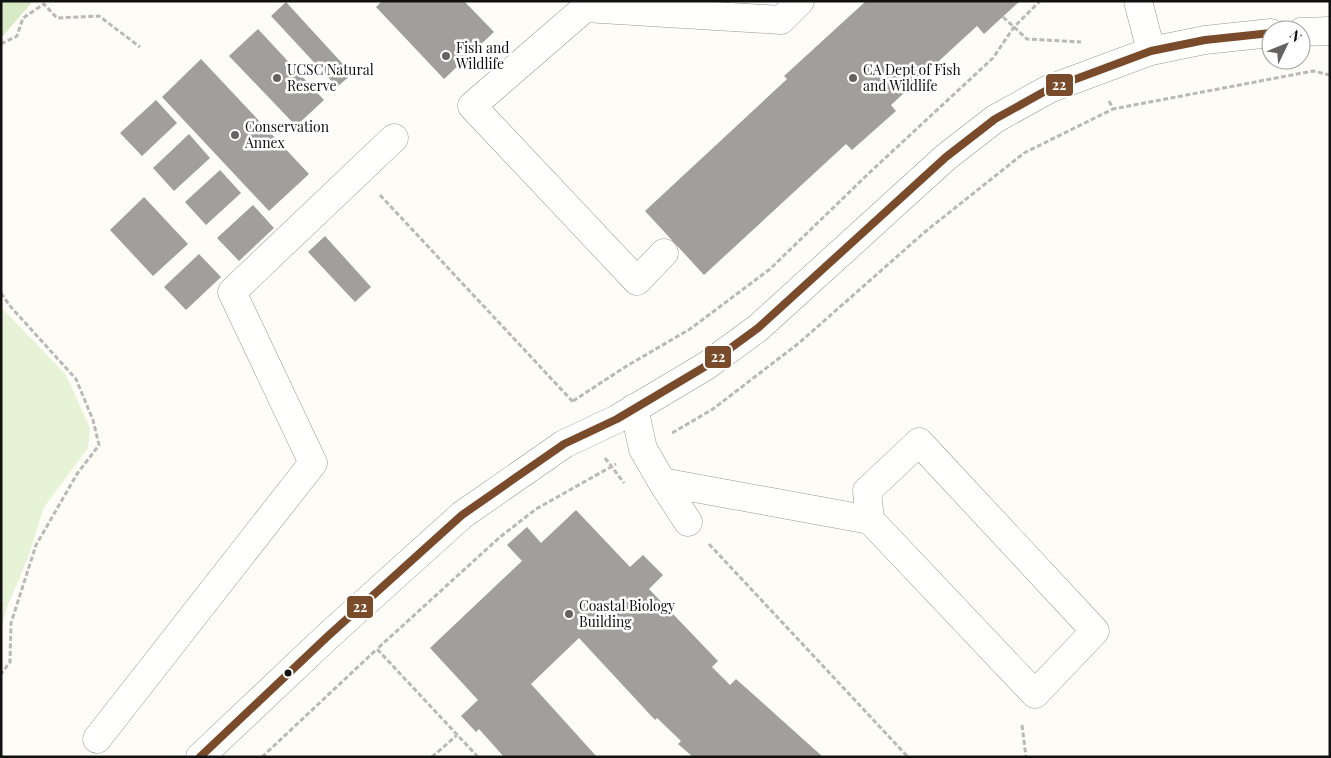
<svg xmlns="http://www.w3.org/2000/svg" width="1331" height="758" font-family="'Playfair Display',serif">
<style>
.green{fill:#e7f3d7}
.forest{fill:#d8eac5}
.building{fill:#a19f9c}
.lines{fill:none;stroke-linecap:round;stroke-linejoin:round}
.minor-casing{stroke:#979795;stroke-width:29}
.path{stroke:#b9b9b8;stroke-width:3;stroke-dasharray:5 2.5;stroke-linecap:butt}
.minor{stroke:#fffffe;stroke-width:28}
.bus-1-casing{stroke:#fff;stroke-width:11}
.bus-1{stroke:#7a4b2a;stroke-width:8}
.poi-dot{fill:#646362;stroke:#fff;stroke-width:2}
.bus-dot{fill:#111;stroke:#fff;stroke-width:2}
.labels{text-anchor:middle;stroke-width:5;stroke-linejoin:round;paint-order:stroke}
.poi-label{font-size:14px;fill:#111;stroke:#fff;text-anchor:start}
.line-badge{stroke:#fff;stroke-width:2}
.badge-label{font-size:14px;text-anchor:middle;font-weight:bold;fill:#fff}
</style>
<rect width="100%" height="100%" fill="#fdfcf7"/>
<path class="green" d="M1,307L66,375L90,428L88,448L44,507L28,558L7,607L1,631Z"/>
<path class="forest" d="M1,1H33L2,37L1,36Z"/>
<path class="building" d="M382,1H464L494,32L444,79L376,7Z
M866,1H1020L984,34L977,26L891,105L896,111L852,150L846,144L704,275L645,211L787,79L784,76Z
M286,2L352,74L337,87L271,16Z
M258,29L324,100L296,126L229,56Z
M201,59L309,174L269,211L162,97Z
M156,100L177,123L142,156L120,133Z
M189,134L210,158L174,191L153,168Z
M220,170L241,193L206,225L185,202Z
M144,197L188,244L153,276L110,230Z
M253,205L274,228L239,261L217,238Z
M325,236L371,287L355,302L308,252Z
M199,254L221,277L186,310L164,287Z
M576,510L630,567L643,555L663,575L649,589L718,661L712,667L730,685L736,679L823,757H693L678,744L681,741L657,718L655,720L579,638L531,684L597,757H504L479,729L476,732L461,716L478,700L430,648L522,561L507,545L527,527L541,543Z"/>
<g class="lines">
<g class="minor-casing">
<path id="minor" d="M1138,1L1151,51
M1301,32L1330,31
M664,253L637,281L472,106L585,8L781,20L800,1
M634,408L643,449L662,482L870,520L1035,694L1095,631L919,442L867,491L870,520
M662,482L688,522
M97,739L313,463L232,292L394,138
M200,757L328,636L462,515L564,444L617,419L706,366L758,328L946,157L995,119L1049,89L1151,51L1205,40L1271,33"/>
</g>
<path class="path" d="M1003,17L1027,39L1081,42
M1,44L17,36L23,18L44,4L57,18L99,16L140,47
M1109,101L1113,109L1313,71L1330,75
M380,195L574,403
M1,293L10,306L76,379L93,420L99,445L77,474L36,545L11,623L10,662L1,674
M573,401L625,367L690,329L770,269L868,174L993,58L1014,27L1040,1
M672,433L713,409L799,343L926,231L1024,153L1113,109
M605,458L624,483
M709,544L908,757
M1022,725L1026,757
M262,757L377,649
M432,757L457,735
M478,757L377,649L500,537L536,509L616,464"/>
<use href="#minor" class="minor"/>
<g class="bus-1-casing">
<path id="bus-1" d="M200,757L328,636L462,515L564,444L617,419L706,366L758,328L946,157L995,119L1049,89L1151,51L1205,40L1271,33"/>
</g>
<use href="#bus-1" class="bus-1"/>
</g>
<g class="poi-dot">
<circle cx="446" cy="56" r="5"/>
<circle cx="277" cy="78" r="5"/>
<circle cx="853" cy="78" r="5"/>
<circle cx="235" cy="135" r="5"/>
<circle cx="569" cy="614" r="5"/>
</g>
<circle class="bus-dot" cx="288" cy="673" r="4.5"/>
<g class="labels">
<g class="poi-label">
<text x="456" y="53">Fish and<tspan x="456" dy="16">Wildlife</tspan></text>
<text x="287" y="75">UCSC Natural<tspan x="287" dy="16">Reserve</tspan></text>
<text x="863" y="75">CA Dept of Fish<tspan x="863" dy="16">and Wildlife</tspan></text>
<text x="245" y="132">Conservation<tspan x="245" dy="16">Annex</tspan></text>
<text x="579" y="611">Coastal Biology<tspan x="579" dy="16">Building</tspan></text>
</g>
</g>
<g class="line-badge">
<rect x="1045" y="73" width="29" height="24" rx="5" fill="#7a4b2a"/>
<rect x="704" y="345" width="28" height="24" rx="5" fill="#7a4b2a"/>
<rect x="346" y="595" width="28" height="24" rx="5" fill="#7a4b2a"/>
</g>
<g class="badge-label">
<text x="1059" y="90">22</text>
<text x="718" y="362">22</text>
<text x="360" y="612">22</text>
</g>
<rect width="1331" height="758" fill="none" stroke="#111111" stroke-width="5"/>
<g transform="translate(1286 45) rotate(47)"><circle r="24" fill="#ffffff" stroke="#a0a0a0"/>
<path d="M0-4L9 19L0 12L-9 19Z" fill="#646362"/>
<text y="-8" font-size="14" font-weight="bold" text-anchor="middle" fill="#111111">N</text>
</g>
</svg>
